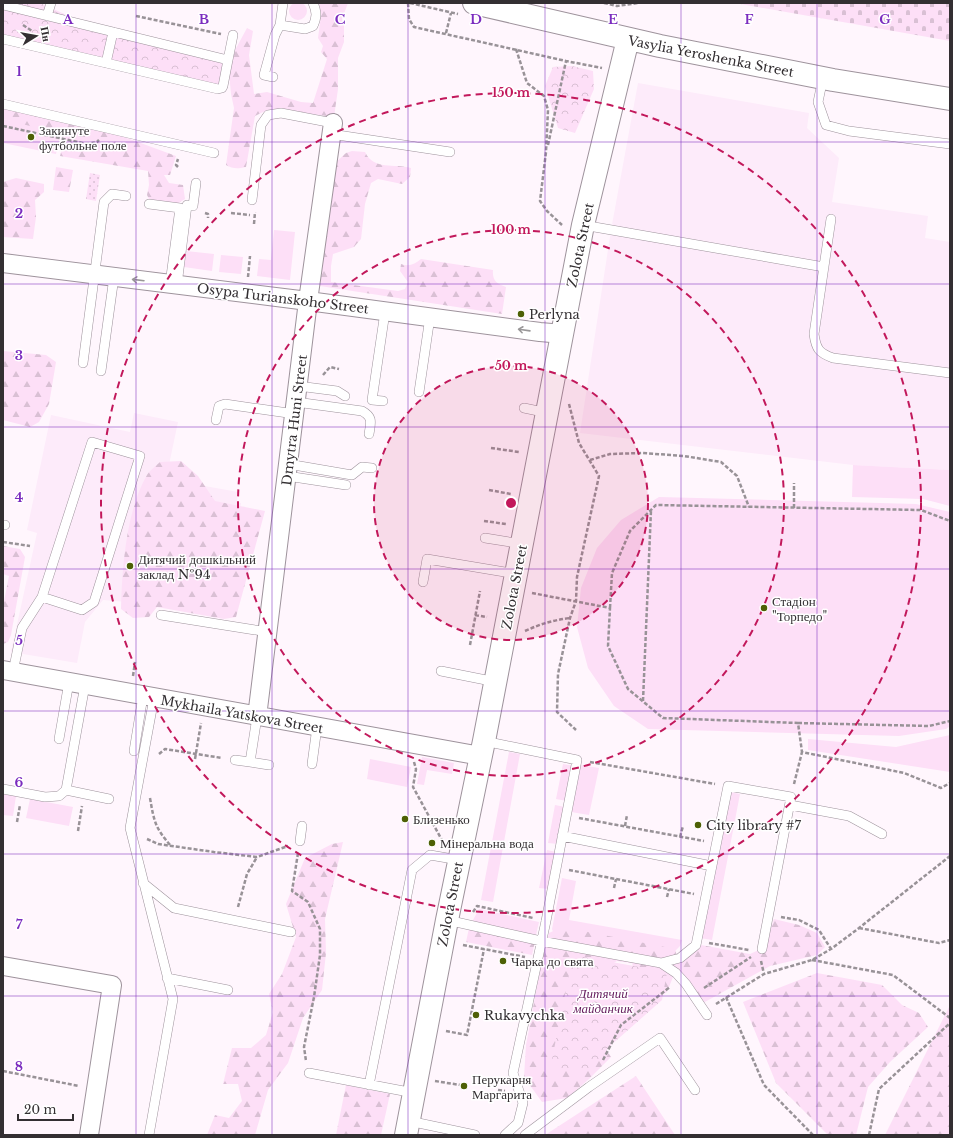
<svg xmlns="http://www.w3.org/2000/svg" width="953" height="1138" font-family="'Libre Baskerville',serif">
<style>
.built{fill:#fdebfa}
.grass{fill:#fddff7}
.forest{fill:url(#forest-firs)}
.cemetery{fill:url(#cemetery-stones)}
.park{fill:url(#park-crowns)}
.garden{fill:url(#garden-dots)}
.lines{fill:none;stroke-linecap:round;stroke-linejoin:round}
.lane-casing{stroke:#9e939c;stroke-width:10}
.street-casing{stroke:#9e939c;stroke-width:20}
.secondary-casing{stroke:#9e939c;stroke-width:24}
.path{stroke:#989297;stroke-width:2.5;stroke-dasharray:4 2;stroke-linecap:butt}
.lane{stroke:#fff;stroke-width:9}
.street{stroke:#fff;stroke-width:18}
.secondary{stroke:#fff;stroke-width:22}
.oneway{stroke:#999798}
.grid{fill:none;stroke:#7b2cbf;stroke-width:1;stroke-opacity:0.55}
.ring{fill:none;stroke:#c2185b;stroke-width:2;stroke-dasharray:7 5}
.poi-dot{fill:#4d6005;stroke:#fff;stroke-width:1.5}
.labels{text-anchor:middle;stroke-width:3;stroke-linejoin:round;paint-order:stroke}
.street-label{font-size:13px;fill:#332f32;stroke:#fff}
.poi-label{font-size:13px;fill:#332f32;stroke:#fff;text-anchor:start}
.park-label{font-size:13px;font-style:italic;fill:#682161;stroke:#fff}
.grid-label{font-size:13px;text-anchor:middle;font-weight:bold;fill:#7b2cbf;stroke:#fff;stroke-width:3;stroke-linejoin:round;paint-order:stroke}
.centre{fill:#c2185b;stroke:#fff;stroke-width:2}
.ring-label{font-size:12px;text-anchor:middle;font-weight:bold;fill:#c2185b;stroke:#fff;stroke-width:3;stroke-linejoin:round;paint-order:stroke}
</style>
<defs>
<pattern id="forest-firs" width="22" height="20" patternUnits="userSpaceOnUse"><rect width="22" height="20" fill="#fddff7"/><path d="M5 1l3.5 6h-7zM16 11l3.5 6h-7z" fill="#d9c0d4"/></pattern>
<pattern id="cemetery-stones" width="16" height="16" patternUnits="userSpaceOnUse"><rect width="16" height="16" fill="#fddff7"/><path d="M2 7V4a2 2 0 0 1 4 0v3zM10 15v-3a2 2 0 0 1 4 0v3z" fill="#d9c0d4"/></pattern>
<pattern id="park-crowns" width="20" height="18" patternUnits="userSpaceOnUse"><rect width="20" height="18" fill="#fddff7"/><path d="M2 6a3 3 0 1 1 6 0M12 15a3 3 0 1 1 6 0" fill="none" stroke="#d9c0d4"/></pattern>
<pattern id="garden-dots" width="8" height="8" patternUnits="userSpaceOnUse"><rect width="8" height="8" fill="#fddff7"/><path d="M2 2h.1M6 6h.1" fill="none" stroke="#d9c0d4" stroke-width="1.8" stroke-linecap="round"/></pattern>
</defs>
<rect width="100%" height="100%" fill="#fff6fd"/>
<path class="built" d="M638,83L809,113L807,128L839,158L832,202L928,216L925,238L950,242V470L853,465L580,433L611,230Z
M134,413L178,422L166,479L238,492L237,502L241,503L225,610L103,600L85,622L77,663L11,652L37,533L27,530L51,415L130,432Z"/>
<path class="grass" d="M289 11a9 9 0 1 1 18 0a9 9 0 1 1-18 0Z
M3,119L61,131L56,154L3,143Z
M274,230L295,232L290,280L257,276L259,259L271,260Z
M186,251L214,254L212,271L184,267Z
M221,255L243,257L241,274L219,272Z
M853,465L950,470V506L923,499L852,497Z
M659,497L916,504L950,512V726L946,729L899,736L648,729L614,706L588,668L577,627L581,588L597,548L621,520Z
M950,735V772L808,750V739L896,747Z
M509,752L520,754L493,902L481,900Z
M422,757L454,763L452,774L427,770L424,785L417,784Z
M370,759L411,767L407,787L367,779Z
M563,764L574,766L567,801L556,799Z
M581,765L599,768L589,815L571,812Z
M729,792L740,794L712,940L700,938Z
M3,794L16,796L13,816L3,815Z
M30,799L73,807L69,826L26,818Z
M555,805L565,807L558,844L548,843Z
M547,850L556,852L549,889L539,888Z
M562,878L576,881L569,920L682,940L680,946L674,952L554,935L552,929Z
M479,909L539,922L536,935L472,922Z"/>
<path class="forest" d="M319,3H348L342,19L344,26V42L338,58V89L334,117L274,109L263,112L255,116L246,167C237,169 233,169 226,165L234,108L231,94L229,73L234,52L247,28L253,31L249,55L254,94L267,92L301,102L313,103L327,59L321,52L323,46L318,38L321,15Z
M3,104L89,124L176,156L170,175H164L169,183L183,185L185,199L175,205L150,201L147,195L149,185L148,171L60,156L65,138L57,133L3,119Z
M352,151L365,152C374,171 394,163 411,168L410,177L402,184L378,179L371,183L365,204L361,239L354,247L333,254L331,266V282L398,291L405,289L408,282L400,271L401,264C409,267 415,264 421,259L493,270C492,281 497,284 506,287L502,314L320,286L335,163L346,153Z
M56,167L73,170L69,192L53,190Z
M16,178L44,184V192L35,200L36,217L33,239L3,237V182Z
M3,351L46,355L56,362L49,404L39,422L30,427L3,420Z
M181,461L198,476L215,501L265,511L236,617L224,619L157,607L149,617L133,618L121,609C122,568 126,511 147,475C150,470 156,466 160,462Z
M3,546L20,549L25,557L11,635L8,642L3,644V606L9,576L3,574Z
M343,842L325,919L326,953L322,990L303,1018L288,1063L268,1090L255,1135H207L215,1115L229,1118L242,1101L238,1084H223L232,1048H251L266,1035L273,1012L269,994L282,974L296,937L286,904L305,858L332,844Z
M774,919L799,925L817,933L825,947L817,955L770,966L703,1003L693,986L669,963L667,965L673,977L667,992L657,999L634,970L632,963L617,961L609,966L605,1048L611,1057L589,1079L567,1098L542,1102L524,1077L526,1045L543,954L549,933L566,925L588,932L675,949L677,957L676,962L701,945L750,954L765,947Z
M469,928L535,941L532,955L466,942Z
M817,973L882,985L902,1005L919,1013L928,1027L890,1062L868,1087L856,1135H828L776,1083L743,1002Z
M950,1005V1135H885Z
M636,1076L675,1135H545Z
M346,1085L390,1094L381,1135H336Z"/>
<path class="cemetery" d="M735,3H950V41Z"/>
<path class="park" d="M3,3H40L80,21L228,60L223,86L3,38Z
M572,66L593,71L594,89L575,133L558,128L545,86L553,67Z
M573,955L667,972L662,1000L610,1046L589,1071L550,1069Z"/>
<path class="garden" d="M90,173L100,175L96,201L86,199Z"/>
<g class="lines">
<g class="lane-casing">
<path id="lane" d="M3,5L228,60L233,35
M47,16L51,3
M280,25L283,3
M3,39L218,89L222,88L223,86L228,60
M106,63L113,32
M273,77L264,75L275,35L280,25L305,29L313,26C317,17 317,12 313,3
M823,78L818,102L826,125L849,131L950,144
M3,104L214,153
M331,134L450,152
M252,200L261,125L268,115L281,113L333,123
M149,204L180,208L170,284
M831,219L814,334C816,349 819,353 833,358L950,373
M583,225L824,267
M177,285L187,205L193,206L196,183
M83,363L104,202L112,194L126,196
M101,371L114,277
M298,386L337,391L345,396
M419,392L430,317
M383,401L372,400L385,312
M296,402L362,411C373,417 371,422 369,434
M524,408L548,413
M216,420L219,406L225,404L295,414
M288,464L352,475L362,467L372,468
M287,476L346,485
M3,525H5
M485,538L522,544
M423,582L427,559L517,574
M161,615L268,632
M441,671L496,682
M13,672L22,628L42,597L92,442L140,456L94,602L82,610L42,597
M257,717L250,762L269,765
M59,739L69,682
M484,741L577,760L546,921L513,1073L523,1103L518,1123L505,1135
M134,751L143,696
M235,760L250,762
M312,764L317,727
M3,789L45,797L59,796L66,790L85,685
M66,790L109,799
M790,805L849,816L882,834
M562,836L712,866
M300,841L302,826
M143,883L174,908L291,932
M447,920L541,941L661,963L676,973L686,984L707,1015
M661,963L680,958L696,945L728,786L791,797L762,949
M167,978L228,990
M309,1073L414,1093
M369,1085L412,870L430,855L459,860
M409,1121L475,1135
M149,1135L173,999L130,828L154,698
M525,1135L589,1087L660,1038L695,1090"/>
</g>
<g class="street-casing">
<path id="street" d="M3,263L308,301L540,332L563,334
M3,670L481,756
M257,717L308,301L333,123
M3,966L112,985L89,1135"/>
</g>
<g class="secondary-casing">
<path id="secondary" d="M474,3L660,46L833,80L950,99
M406,1135L447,920L484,741L583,225L628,39"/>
</g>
<path class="path" d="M408,3L409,19L414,27L566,61L602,68
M410,3L458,14
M604,3L617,6L638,3
M136,16L221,34
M23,25L32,31
M446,33L451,13
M516,49L527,83L544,96L548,110L546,152L540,201L547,211L562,225
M3,126L87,144L97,142L99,140
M548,145L566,61
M178,167L176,165L178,159
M205,213L208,214V218
M231,213L250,215
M254,224L255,212
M248,277L250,256
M323,375L330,367L339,369
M569,404L579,443L599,476L577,577L576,601L570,618L558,674L557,712L576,730
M491,448L519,452
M590,460L610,454L643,453L684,456L721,462L737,476L749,507
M489,490L511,494
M794,508V483
M484,521L506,524
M3,542L30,546
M532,593L610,608L608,646L628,689L663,718L798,723L802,752L904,773L941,788L950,783
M610,608L612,573L630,531L656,505L921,510L950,521
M475,615L487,617
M525,631C540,624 554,620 570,618
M470,645L480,591
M133,676L135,662
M643,701L651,510
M798,723L929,726L950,721
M159,754L165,749L222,758
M195,759L201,723
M414,762L416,769L413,787L443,842
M590,762L715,784
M794,784L802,752
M150,798C154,821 155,828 171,846
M579,818L704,841
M17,822L20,805
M625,826L627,815
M78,831L82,806
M680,837L683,826
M147,839L158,844L214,852L257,857L288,846
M298,853L292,891L308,902L320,929V955L314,997L304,1047L306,1061
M569,870L694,894
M614,888L616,879
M667,897L669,889
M238,907L247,874L257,857
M473,912L477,906L533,918
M781,917L799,920L819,930L831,949
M859,928L939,943L950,940
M709,943L749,950
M463,945L525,957
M812,960L893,975L950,1018
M761,961L764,974
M704,988L751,957
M726,997L764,1085L813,1135
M716,1004L764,974L812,960L831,949L859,928L950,856
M446,1031L467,1035L484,949
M603,1060L621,1025L670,987
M3,1071L79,1086
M435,1081L460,1085
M498,1090L505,1091
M869,1135L879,1089L950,1023"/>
<use href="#lane" class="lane"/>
<use href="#street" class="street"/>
<use href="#secondary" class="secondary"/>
</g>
<defs><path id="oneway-shaft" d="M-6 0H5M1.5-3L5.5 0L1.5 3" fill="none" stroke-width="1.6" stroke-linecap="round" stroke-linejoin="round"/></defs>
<g class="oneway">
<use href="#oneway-shaft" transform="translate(138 280) rotate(-173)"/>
<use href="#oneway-shaft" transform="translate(524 330) rotate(-172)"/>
</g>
<path class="grid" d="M136,3V1135M272,3V1135M408,3V1135M545,3V1135M681,3V1135M817,3V1135M3,142H950M3,284H950M3,427H950M3,569H950M3,711H950M3,854H950M3,996H950"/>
<circle cx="511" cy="503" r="137" fill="#c2185b" fill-opacity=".12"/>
<g class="ring">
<circle cx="511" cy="503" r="137"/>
<circle cx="511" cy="503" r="273"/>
<circle cx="511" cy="503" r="410"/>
</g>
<g class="poi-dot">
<circle cx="31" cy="137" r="4"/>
<circle cx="521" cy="314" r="4"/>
<circle cx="130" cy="566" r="4"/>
<circle cx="764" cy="608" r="4"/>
<circle cx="405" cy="819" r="4"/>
<circle cx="698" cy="825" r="4"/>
<circle cx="432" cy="843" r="4"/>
<circle cx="503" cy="961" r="4"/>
<circle cx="476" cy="1015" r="4"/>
<circle cx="464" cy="1086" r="4"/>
</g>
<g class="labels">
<g class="street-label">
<text transform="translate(711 56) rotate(11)" y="5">Vasylia Yeroshenka Street</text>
<text transform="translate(580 245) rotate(-78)" y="5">Zolota Street</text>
<text transform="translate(283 298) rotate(7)" y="5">Osypa Turianskoho Street</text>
<text transform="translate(294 420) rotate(-83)" y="5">Dmytra Huni Street</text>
<text transform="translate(514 587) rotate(-79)" y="5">Zolota Street</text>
<text transform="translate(242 714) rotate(10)" y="5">Mykhaila Yatskova Street</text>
<text transform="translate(450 904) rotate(-79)" y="5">Zolota Street</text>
</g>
<g class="poi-label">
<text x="39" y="135">Закинуте<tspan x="39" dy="15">футбольне поле</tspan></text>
<text x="529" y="319">Perlyna</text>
<text x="138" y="564">Дитячий дошкільний<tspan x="138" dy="15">заклад №94</tspan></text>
<text x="772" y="606">Стадіон<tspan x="772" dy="15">"Торпедо"</tspan></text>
<text x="413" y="824">Близенько</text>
<text x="706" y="830">City library #7</text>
<text x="440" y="848">Мінеральна вода</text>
<text x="511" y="966">Чарка до свята</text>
<text x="484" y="1020">Rukavychka</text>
<text x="472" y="1084">Перукарня<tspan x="472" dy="15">Маргарита</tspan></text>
</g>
<g class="park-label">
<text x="603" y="998">Дитячий<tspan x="603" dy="15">майданчик</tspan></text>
</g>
</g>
<g class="grid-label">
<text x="68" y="24">A</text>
<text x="204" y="24">B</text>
<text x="340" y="24">C</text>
<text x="476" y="24">D</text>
<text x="613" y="24">E</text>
<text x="749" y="24">F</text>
<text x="885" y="24">G</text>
<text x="19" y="76">1</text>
<text x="19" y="218">2</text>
<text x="19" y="360">3</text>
<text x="19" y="502">4</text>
<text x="19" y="645">5</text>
<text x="19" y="787">6</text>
<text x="19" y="929">7</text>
<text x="19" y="1071">8</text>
</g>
<circle cx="511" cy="503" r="6" class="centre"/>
<g class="ring-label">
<text x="511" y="97">150 m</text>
<text x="511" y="234">100 m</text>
<text x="511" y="370">50 m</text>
</g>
<rect width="953" height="1138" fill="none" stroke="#332f32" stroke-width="8"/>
<g transform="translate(36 36) rotate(79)" stroke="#ffffff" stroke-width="3" paint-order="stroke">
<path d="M0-3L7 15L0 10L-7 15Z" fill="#332f32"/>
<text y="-6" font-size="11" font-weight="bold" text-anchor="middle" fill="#332f32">Пн</text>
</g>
<path d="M18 1114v6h55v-6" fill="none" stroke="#332f32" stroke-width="2"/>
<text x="24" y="1114" font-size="12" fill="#332f32" stroke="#ffffff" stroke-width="3" paint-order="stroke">20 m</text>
</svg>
